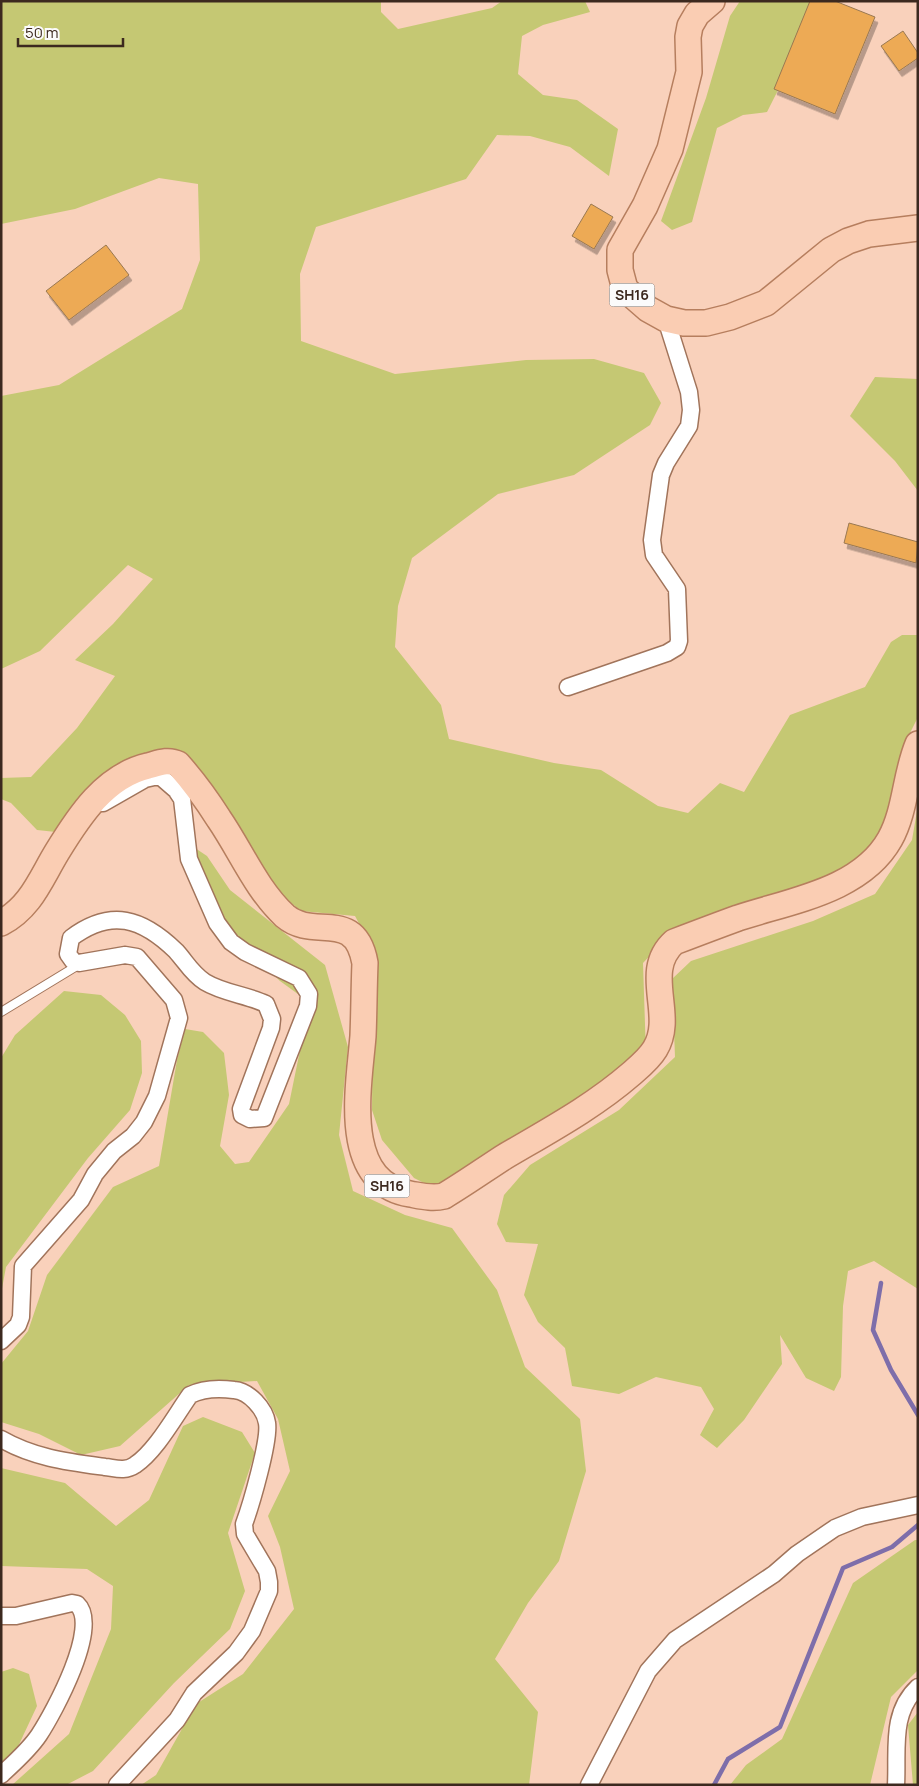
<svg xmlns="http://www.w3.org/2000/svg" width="919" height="1786" font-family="Manrope,sans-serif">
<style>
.green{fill:#c5c873}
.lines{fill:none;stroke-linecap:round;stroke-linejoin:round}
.stream{stroke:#7e6eaa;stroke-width:4.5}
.building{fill:#edaa54;stroke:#997852;filter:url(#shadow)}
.service-casing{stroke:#a1745b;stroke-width:10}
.minor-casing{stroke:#a1745b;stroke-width:19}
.primary-casing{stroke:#b67e5e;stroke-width:28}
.service{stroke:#fff;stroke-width:8}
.minor{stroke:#fff;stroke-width:16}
.primary{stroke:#facdb3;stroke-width:25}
.labels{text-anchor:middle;stroke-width:4;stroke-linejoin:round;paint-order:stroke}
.shield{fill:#fbfbfb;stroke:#756861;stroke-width:1}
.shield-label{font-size:14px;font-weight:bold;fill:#3c291f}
</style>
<defs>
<filter id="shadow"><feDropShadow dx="3" dy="5.5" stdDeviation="0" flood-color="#0004"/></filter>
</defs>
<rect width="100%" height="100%" fill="#f9d1bb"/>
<path class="green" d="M1,1H381V12L398,29L492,8L502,1H585L590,12L543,25L522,36L518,74L543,95L577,100L618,129L609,176L570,147L530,136L497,135L466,179L316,227L300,274L301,341L395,374L526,360L594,359L644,373L661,403L650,425L574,475L498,494L412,558L398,606L395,647L441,705L449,739L554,763L601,770L658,806L688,813L720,783L744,792L790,715L865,687L891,642L902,635H918V717L905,743L888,822L873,849L819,884L659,946L643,963L646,1055L530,1135L461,1179L430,1186L414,1178L382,1140L372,1110L373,996L377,957L355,916L301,911L261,879L171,755L56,832L37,830L11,803L1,799V778L31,777L77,728L115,676L75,660L113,624L153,579L128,565L40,651L1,669V396L59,385L182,309L200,260L198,184L159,178L75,209L1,224Z
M740,1H823L767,112L743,115L717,128L692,222L672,230L661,221L706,98L730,16Z
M875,377L918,379V491L895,461L850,416Z
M918,805V1289L874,1261L848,1271L843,1306L841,1377L834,1391L806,1378L780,1335L782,1364L744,1420L717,1448L700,1435L714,1409L701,1387L656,1377L619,1394L572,1386L565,1348L538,1322L524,1295L538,1244L506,1242L497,1224L504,1195L530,1165L619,1110L675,1057L672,979L691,961L813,921L875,894L912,840Z
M195,848L207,856L230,890L325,965L348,1047L339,1135L353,1191L405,1215L452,1228L497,1290L525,1367L580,1419L586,1471L559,1561L528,1603L495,1659L538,1712L529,1785H141L156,1775L196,1704L243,1674L294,1609L280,1547L268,1516L290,1471L278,1419L257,1381L189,1385L120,1446L81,1455L39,1434L1,1422V1364L28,1331L47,1275L113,1187L159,1166L177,1060L185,1029L203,1032L224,1053L229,1095L220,1146L235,1164L249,1162L289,1104L305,1026L302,997L280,981L225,929L189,852Z
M64,991L101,995L125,1015L141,1041L142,1073L130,1110L88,1158L6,1267L1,1294V1058L15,1035Z
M203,1417L242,1432L255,1453L228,1533L245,1591L230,1629L174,1683L93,1771L66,1785H12L69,1734L111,1629L113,1586L87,1569L1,1566V1468L65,1483L116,1526L149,1500L183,1426Z
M915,1540H918V1670L891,1697L870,1785H730L746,1765L782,1739L853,1583Z
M13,1668L29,1674L37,1706L1,1783V1672Z
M918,1712V1785H913L908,1725Z"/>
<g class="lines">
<path class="stream" d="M881,1283L873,1330L891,1370L918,1415
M714,1785L728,1759L780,1727L843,1568L892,1547L918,1525"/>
</g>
<path class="building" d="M810,1H835L875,17L835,114L774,89Z
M903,31L918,53V58L899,71L881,46Z
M591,204L613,217L594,249L572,236Z
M106,245L129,275L69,320L46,291Z
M849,523L918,542L916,563L844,543Z"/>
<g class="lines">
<g class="service-casing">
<path id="service" d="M1,1012L80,964"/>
</g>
<g class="minor-casing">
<path id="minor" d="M568,687L667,653L677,647L679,641L677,589L654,555L652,540L661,475L666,463L689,426L691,410L689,392L666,319
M1,1341L18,1325L21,1317L23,1266L81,1200L95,1174L114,1151L133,1136L144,1122L157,1096L179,1018L174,1000L137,957L125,955L79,963L73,961L68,954L71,938C111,908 142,918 176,951C186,962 192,974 205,982C223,993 247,995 266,1004L272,1019L271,1028L241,1109L242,1115L250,1119L264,1118L308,1006L309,994L299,978L245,952L231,942L217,923L189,859L182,799L176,790L161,777H154L145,779L103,803
M1,1439C34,1458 68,1462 105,1467C115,1468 125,1472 135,1465C156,1451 175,1416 190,1395C204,1388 219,1388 234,1390C249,1391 265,1409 267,1423C270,1440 251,1505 244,1524L245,1534L267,1571L269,1582V1591L252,1631L236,1653L194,1693L177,1720L117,1785
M1,1616H16L72,1603L77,1604C101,1626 54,1712 39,1735C29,1750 14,1763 1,1775
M589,1785L648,1671L675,1640L774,1574L797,1554L835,1528L862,1517L918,1505
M896,1785C898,1750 890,1713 918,1687"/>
</g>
<g class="primary-casing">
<path id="primary" d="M712,1L697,14L690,26L688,37L689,72L670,149L645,206L620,250V270L625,289L648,309L666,319L684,323H706L730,317L766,303L831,250L848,241L869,234L918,228
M1,923C31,907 40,880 57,852C79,816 105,776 148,766C159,763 168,759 178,764C193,781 207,800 219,819C241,851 256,889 285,916C314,941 355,907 365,963C364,987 364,1012 363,1036C359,1086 340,1182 410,1194C421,1196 432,1199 444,1196C464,1184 484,1170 504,1157C548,1131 593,1107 631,1074C639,1067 649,1059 655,1049C676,1015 641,972 674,942C695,934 716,926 738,918C789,901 861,891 890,839C906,810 905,775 918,744"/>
</g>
<use href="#service" class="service"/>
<use href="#minor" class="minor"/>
<use href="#primary" class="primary"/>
</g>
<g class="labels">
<g class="shield">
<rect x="609.5" y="283.5" width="45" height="23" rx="4"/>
<rect x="364.5" y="1174.5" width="45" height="23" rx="4"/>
</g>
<g class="shield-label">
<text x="632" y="300">SH16</text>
<text x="387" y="1191">SH16</text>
</g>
</g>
<rect width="919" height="1786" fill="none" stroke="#3c291f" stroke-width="5"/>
<path d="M18 38v8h105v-8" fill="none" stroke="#3c291f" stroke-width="2.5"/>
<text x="25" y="38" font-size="15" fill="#3c291f" stroke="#fbfbfb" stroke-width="4" paint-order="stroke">50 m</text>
</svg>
